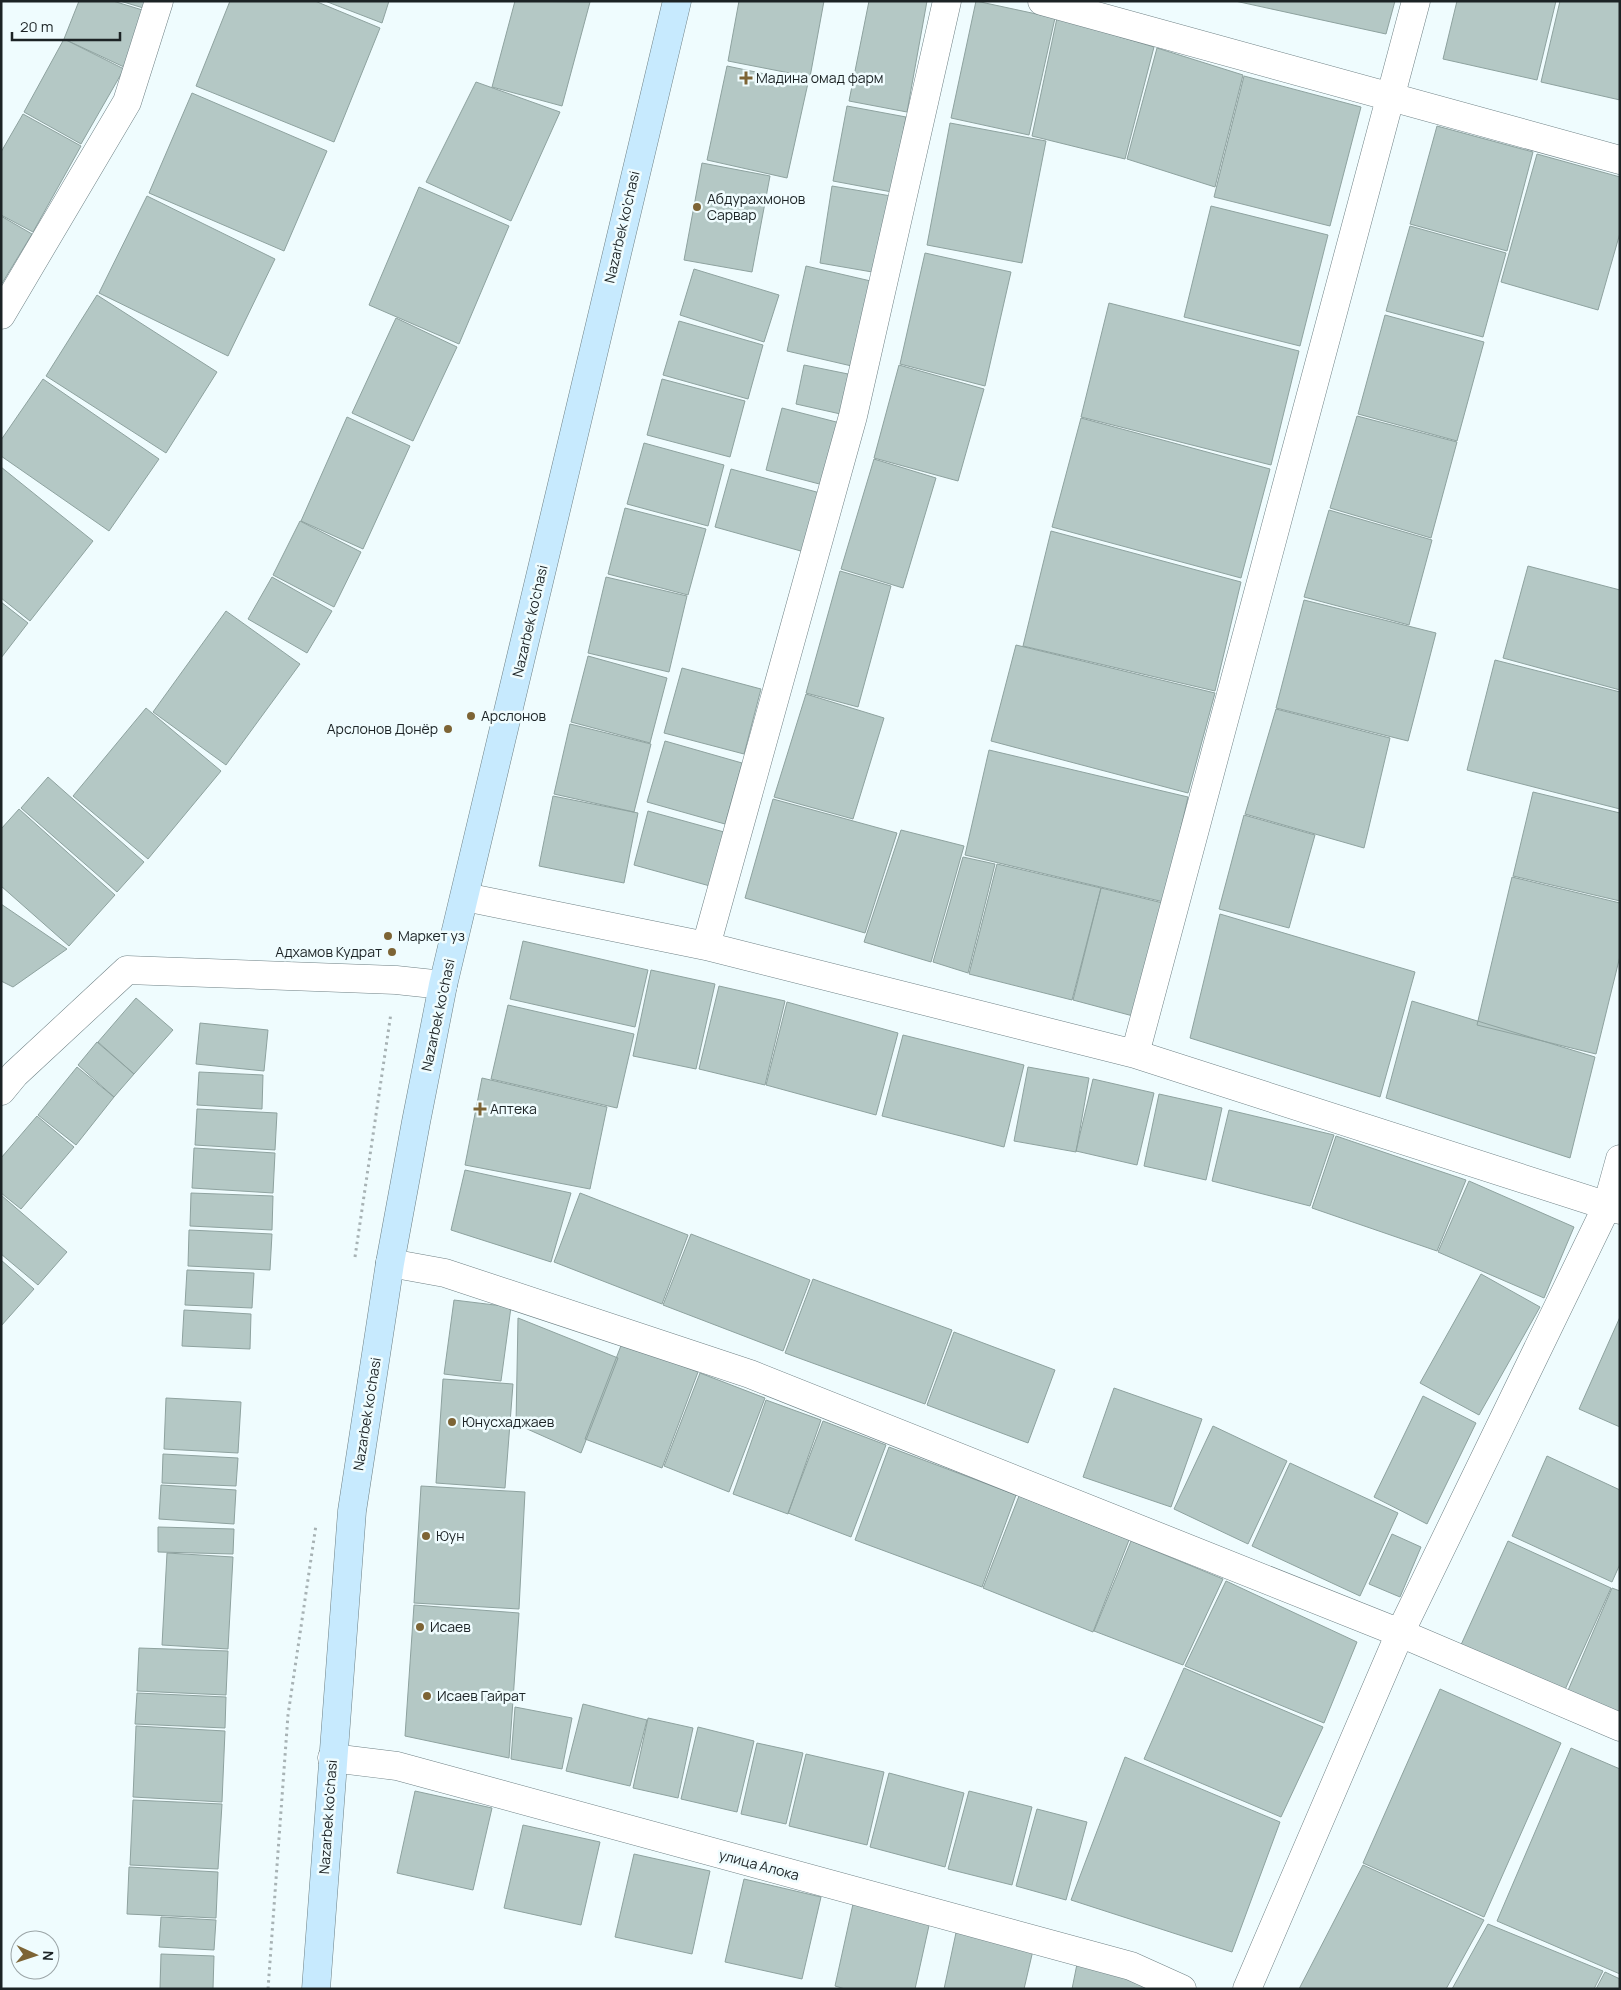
<svg xmlns="http://www.w3.org/2000/svg" width="1621" height="1990" font-family="Manrope,sans-serif">
<style>
.building{fill:#b4c8c5;stroke:#8ea29f}
.lines{fill:none;stroke-linecap:round;stroke-linejoin:round}
.street-casing{stroke:#6f8185;stroke-width:29}
.secondary-casing{stroke:#6f8185;stroke-width:29}
.path{stroke:#a7b2b4;stroke-width:3;stroke-dasharray:2.5 4;stroke-linecap:butt}
.street{stroke:#fff;stroke-width:28}
.secondary{stroke:#c7eafe;stroke-width:28}
.poi-dot{fill:#7d6435;stroke:#effcfe;stroke-width:2}
.labels{text-anchor:middle;stroke-width:5;stroke-linejoin:round;paint-order:stroke}
.poi-label{font-size:14px;fill:#1c2325;stroke:#effcfe;text-anchor:start}
.street-label{font-size:14px;fill:#1c2325;stroke:#effcfe}
</style>
<rect width="100%" height="100%" fill="#effcfe"/>
<path class="building" d="M79,1H113L149,12L124,67L64,39Z
M120,1H152L150,10Z
M230,1H315L380,28L334,142L196,86Z
M325,1H389L382,23Z
M515,1L590,2L562,106L492,87Z
M739,1H824L810,77L728,61Z
M869,1H927L907,112L849,101Z
M976,1L1055,18L1029,135L951,118Z
M1235,1H1395L1386,34Z
M1457,1H1556L1537,80L1443,59Z
M1560,1H1620V100L1541,82Z
M1057,18L1154,47L1125,159L1032,136Z
M64,39L124,69L81,144L24,112Z
M1157,48L1243,75L1215,187L1127,159Z
M727,66L808,83L787,178L707,160Z
M1244,76L1361,107L1330,226L1214,197Z
M476,82L560,112L511,221L426,182Z
M192,93L327,151L284,251L149,193Z
M847,106L906,117L892,192L833,181Z
M23,114L81,146L33,232L1,215V152Z
M950,123L1046,141L1022,263L927,245Z
M1437,126L1533,152L1507,251L1410,224Z
M1537,154L1620,177V233L1598,310L1501,282Z
M702,163L770,176L752,272L684,260Z
M832,186L891,196L878,273L820,263Z
M419,187L509,226L459,344L369,305Z
M147,196L275,259L228,356L99,293Z
M1211,206L1328,235L1300,346L1184,317Z
M1,216L32,234L1,285Z
M1410,226L1506,253L1483,337L1386,311Z
M925,253L1011,272L985,386L900,364Z
M806,266L875,282L856,367L787,351Z
M694,269L779,295L764,342L680,315Z
M97,295L217,372L166,453L46,376Z
M1109,303L1299,351L1271,465L1081,417Z
M1385,315L1484,342L1457,441L1358,414Z
M396,318L457,347L413,441L352,413Z
M679,321L763,345L748,399L663,375Z
M804,365L853,375L845,415L796,404Z
M899,365L984,389L958,481L874,458Z
M43,379L159,459L109,531L1,456V440Z
M662,379L745,401L730,457L647,435Z
M782,408L844,424L827,486L766,470Z
M1357,416L1457,442L1431,538L1330,508Z
M347,417L410,446L363,549L301,521Z
M1081,418L1270,469L1241,578L1052,527Z
M644,443L724,465L708,526L627,504Z
M874,459L936,478L903,588L841,569Z
M1,467L93,541L30,621L1,598Z
M731,469L824,494L808,553L715,527Z
M625,508L706,529L688,595L608,574Z
M1329,510L1432,540L1409,625L1304,597Z
M300,521L361,552L334,607L273,575Z
M1051,531L1241,582L1215,691L1023,646Z
M1528,566L1620,590V690L1503,658Z
M840,571L891,586L858,707L806,693Z
M272,577L332,611L307,653L248,619Z
M606,577L687,596L669,672L588,653Z
M1304,600L1436,633L1408,741L1276,708Z
M1,602L28,623L1,658Z
M226,611L300,664L226,765L153,712Z
M1016,645L1215,693L1188,793L991,741Z
M588,656L667,678L650,743L571,722Z
M1495,660L1620,692V809L1467,770Z
M682,668L761,689L744,754L664,733Z
M806,694L884,718L853,819L774,797Z
M146,708L221,771L148,859L73,796Z
M1276,709L1390,738L1364,848L1245,814Z
M570,724L651,744L634,812L554,794Z
M665,741L742,763L725,824L647,802Z
M989,750L1188,797L1164,902L965,855Z
M48,777L144,862L117,892L21,808Z
M1533,792L1620,813V901L1513,876Z
M553,796L638,813L624,883L539,866Z
M773,799L897,833L865,933L745,898Z
M19,809L115,895L69,946L1,886V829Z
M648,811L724,832L710,886L634,865Z
M1244,815L1315,835L1289,928L1219,909Z
M901,830L964,846L931,962L864,942Z
M963,857L995,864L968,973L933,962Z
M997,864L1101,888L1072,1000L969,974Z
M1512,877L1620,903V956L1596,1054L1477,1025Z
M1101,888L1163,903L1133,1016L1073,1000Z
M1,904L67,949L13,987L1,981Z
M1220,914L1415,972L1380,1097L1190,1038Z
M523,941L648,970L635,1027L510,999Z
M651,970L715,984L696,1069L633,1056Z
M719,986L785,1001L765,1085L699,1069Z
M136,998L173,1030L134,1074L98,1042Z
M1412,1001L1595,1057L1570,1158L1386,1098Z
M787,1002L898,1033L876,1115L766,1085Z
M508,1005L634,1034L617,1108L491,1079Z
M200,1023L268,1030L264,1071L196,1064Z
M903,1035L1024,1065L1004,1147L882,1116Z
M97,1042L134,1074L114,1097L78,1065Z
M77,1067L114,1097L76,1145L38,1115Z
M1028,1067L1089,1078L1076,1152L1014,1141Z
M199,1072L263,1075L262,1109L197,1105Z
M482,1078L607,1107L590,1189L465,1165Z
M1093,1079L1154,1093L1137,1165L1076,1151Z
M1159,1094L1222,1108L1206,1180L1144,1166Z
M197,1109L277,1113L275,1150L195,1145Z
M1229,1110L1334,1135L1310,1206L1212,1181Z
M37,1116L74,1147L21,1209L1,1193V1158Z
M1336,1136L1466,1180L1437,1251L1312,1208Z
M194,1148L275,1153L273,1193L192,1188Z
M465,1170L571,1193L551,1262L451,1230Z
M1469,1181L1574,1227L1544,1298L1438,1252Z
M191,1193L273,1196L272,1230L190,1226Z
M580,1193L688,1235L662,1304L554,1262Z
M1,1195L67,1252L38,1285L1,1254Z
M189,1230L272,1234L270,1270L188,1266Z
M691,1234L810,1280L783,1351L663,1305Z
M1,1260L34,1289L1,1326Z
M187,1270L254,1273L252,1308L185,1305Z
M1481,1274L1540,1307L1479,1415L1420,1383Z
M813,1279L952,1330L925,1404L785,1353Z
M454,1300L511,1307L501,1381L444,1374Z
M184,1310L251,1314L250,1349L182,1346Z
M1620,1317V1427L1579,1409Z
M518,1318L618,1358L581,1453L516,1424Z
M954,1332L1055,1370L1028,1443L927,1405Z
M622,1343L698,1372L662,1468L585,1439Z
M700,1373L765,1398L729,1492L664,1466Z
M443,1379L513,1384L505,1488L436,1483Z
M1114,1388L1202,1419L1171,1507L1083,1477Z
M1423,1396L1476,1423L1427,1524L1374,1497Z
M166,1398L241,1402L238,1453L164,1449Z
M766,1400L821,1420L788,1514L733,1494Z
M823,1421L886,1445L851,1537L788,1513Z
M1213,1426L1287,1461L1248,1544L1174,1509Z
M889,1447L1016,1495L982,1587L855,1540Z
M163,1454L238,1458L236,1486L162,1483Z
M1547,1456L1620,1490V1564L1612,1582L1512,1536Z
M1290,1463L1398,1513L1360,1596L1252,1546Z
M161,1485L236,1490L234,1524L159,1519Z
M421,1486L525,1492L519,1609L414,1603Z
M1019,1496L1129,1540L1093,1632L983,1588Z
M158,1527L234,1529L233,1554L158,1552Z
M1392,1534L1421,1547L1400,1597L1369,1584Z
M1131,1541L1223,1579L1183,1665L1094,1631Z
M1508,1541L1611,1588L1563,1694L1460,1647Z
M167,1553L233,1557L228,1649L162,1645Z
M1226,1581L1357,1642L1324,1723L1185,1666Z
M1612,1588L1620,1591V1718L1566,1695Z
M414,1605L519,1613L509,1758L405,1736Z
M139,1648L228,1651L226,1695L137,1691Z
M1184,1668L1323,1727L1281,1817L1144,1759Z
M1440,1689L1561,1743L1484,1917L1363,1863Z
M137,1693L226,1697L225,1728L135,1724Z
M583,1704L647,1720L630,1786L566,1771Z
M515,1707L572,1718L562,1769L511,1759Z
M648,1718L693,1728L678,1798L633,1788Z
M136,1726L225,1731L222,1802L133,1797Z
M698,1727L754,1741L737,1812L681,1799Z
M757,1743L803,1753L786,1824L741,1814Z
M1571,1748L1620,1769V1974L1497,1921Z
M806,1754L884,1772L867,1845L789,1826Z
M1125,1757L1280,1822L1232,1952L1071,1900Z
M889,1773L964,1793L945,1867L870,1847Z
M415,1791L492,1808L473,1890L397,1873Z
M969,1791L1032,1807L1012,1885L948,1869Z
M133,1800L222,1804L218,1869L130,1865Z
M1037,1809L1087,1822L1066,1900L1016,1886Z
M523,1825L600,1842L581,1925L504,1908Z
M634,1854L710,1871L692,1954L615,1937Z
M1363,1865L1484,1920L1446,1989H1299Z
M129,1867L218,1872L216,1918L127,1914Z
M744,1879L821,1897L802,1979L725,1962Z
M853,1904L930,1921L915,1989H845L835,1986Z
M161,1917L216,1920L214,1950L159,1947Z
M1488,1924L1603,1971L1594,1989H1452Z
M957,1928L1034,1946L1024,1989H944Z
M161,1954L214,1956L213,1989H160Z
M1077,1964L1154,1982L1153,1989H1072Z
M1605,1972L1620,1979V1989H1596Z"/>
<g class="lines">
<g class="street-casing">
<path id="street" d="M1042,1L1620,160
M1,315L127,102L159,1
M465,897L706,946L1135,1054L1620,1210
M706,946L853,416L947,1
M1135,1054L1416,1
M1,1091L15,1074L127,970L396,980L443,985
M390,1263L445,1273L750,1374L1400,1633L1620,1727
M332,1758L397,1766L1131,1966L1182,1989
M1247,1989L1400,1633L1607,1206L1620,1159"/>
</g>
<g class="secondary-casing">
<path id="secondary" d="M316,1989L352,1511L390,1263L416,1122L443,985L677,1"/>
</g>
<path class="path" d="M355,1257L391,1013
M268,1989L288,1715L316,1525"/>
<use href="#street" class="street"/>
<use href="#secondary" class="secondary"/>
</g>
<g class="poi-dot">
<path d="M743.5 70.5h5v5h5v5h-5v5h-5v-5h-5v-5h5z"/>
<circle cx="697" cy="207" r="5"/>
<circle cx="471" cy="716" r="5"/>
<circle cx="448" cy="729" r="5"/>
<circle cx="388" cy="936" r="5"/>
<circle cx="392" cy="952" r="5"/>
<path d="M477.5 1101.5h5v5h5v5h-5v5h-5v-5h-5v-5h5z"/>
<circle cx="452" cy="1422" r="5"/>
<circle cx="426" cy="1536" r="5"/>
<circle cx="420" cy="1627" r="5"/>
<circle cx="427" cy="1696" r="5"/>
</g>
<g class="labels">
<g class="poi-label">
<text x="756" y="83">Мадина омад фарм</text>
<text x="707" y="204">Абдурахмонов<tspan x="707" dy="16">Сарвар</tspan></text>
<text x="481" y="721">Арслонов</text>
<text x="438" y="734" text-anchor="end">Арслонов Донёр</text>
<text x="398" y="941">Маркет уз</text>
<text x="382" y="957" text-anchor="end">Адхамов Кудрат</text>
<text x="490" y="1114">Аптека</text>
<text x="462" y="1427">Юнусхаджаев</text>
<text x="436" y="1541">Юун</text>
<text x="430" y="1632">Исаев</text>
<text x="437" y="1701">Исаев Гайрат</text>
</g>
<g class="street-label">
<text transform="translate(622 227) rotate(-77)" y="5">Nazarbek ko'chasi</text>
<text transform="translate(530 621) rotate(-77)" y="5">Nazarbek ko'chasi</text>
<text transform="translate(438 1015) rotate(-78)" y="5">Nazarbek ko'chasi</text>
<text transform="translate(367 1414) rotate(-81)" y="5">Nazarbek ko'chasi</text>
<text transform="translate(328 1817) rotate(-86)" y="5">Nazarbek ko'chasi</text>
<text transform="translate(759 1865) rotate(15)" y="5">улица Алока</text>
</g>
</g>
<rect width="1621" height="1990" fill="none" stroke="#1c2325" stroke-width="5"/>
<g transform="translate(35 1955) rotate(93)"><circle r="24" fill="#effcfe" stroke="#9ba5a7"/>
<path d="M0-4L9 19L0 12L-9 19Z" fill="#7d6435"/>
<text y="-8" font-size="14" font-weight="bold" text-anchor="middle" fill="#1c2325">N</text>
</g>
<path d="M12 32v8h108v-8" fill="none" stroke="#1c2325" stroke-width="2.5"/>
<text x="20" y="32" font-size="15" fill="#1c2325" stroke="#effcfe" stroke-width="4" paint-order="stroke">20 m</text>
</svg>
